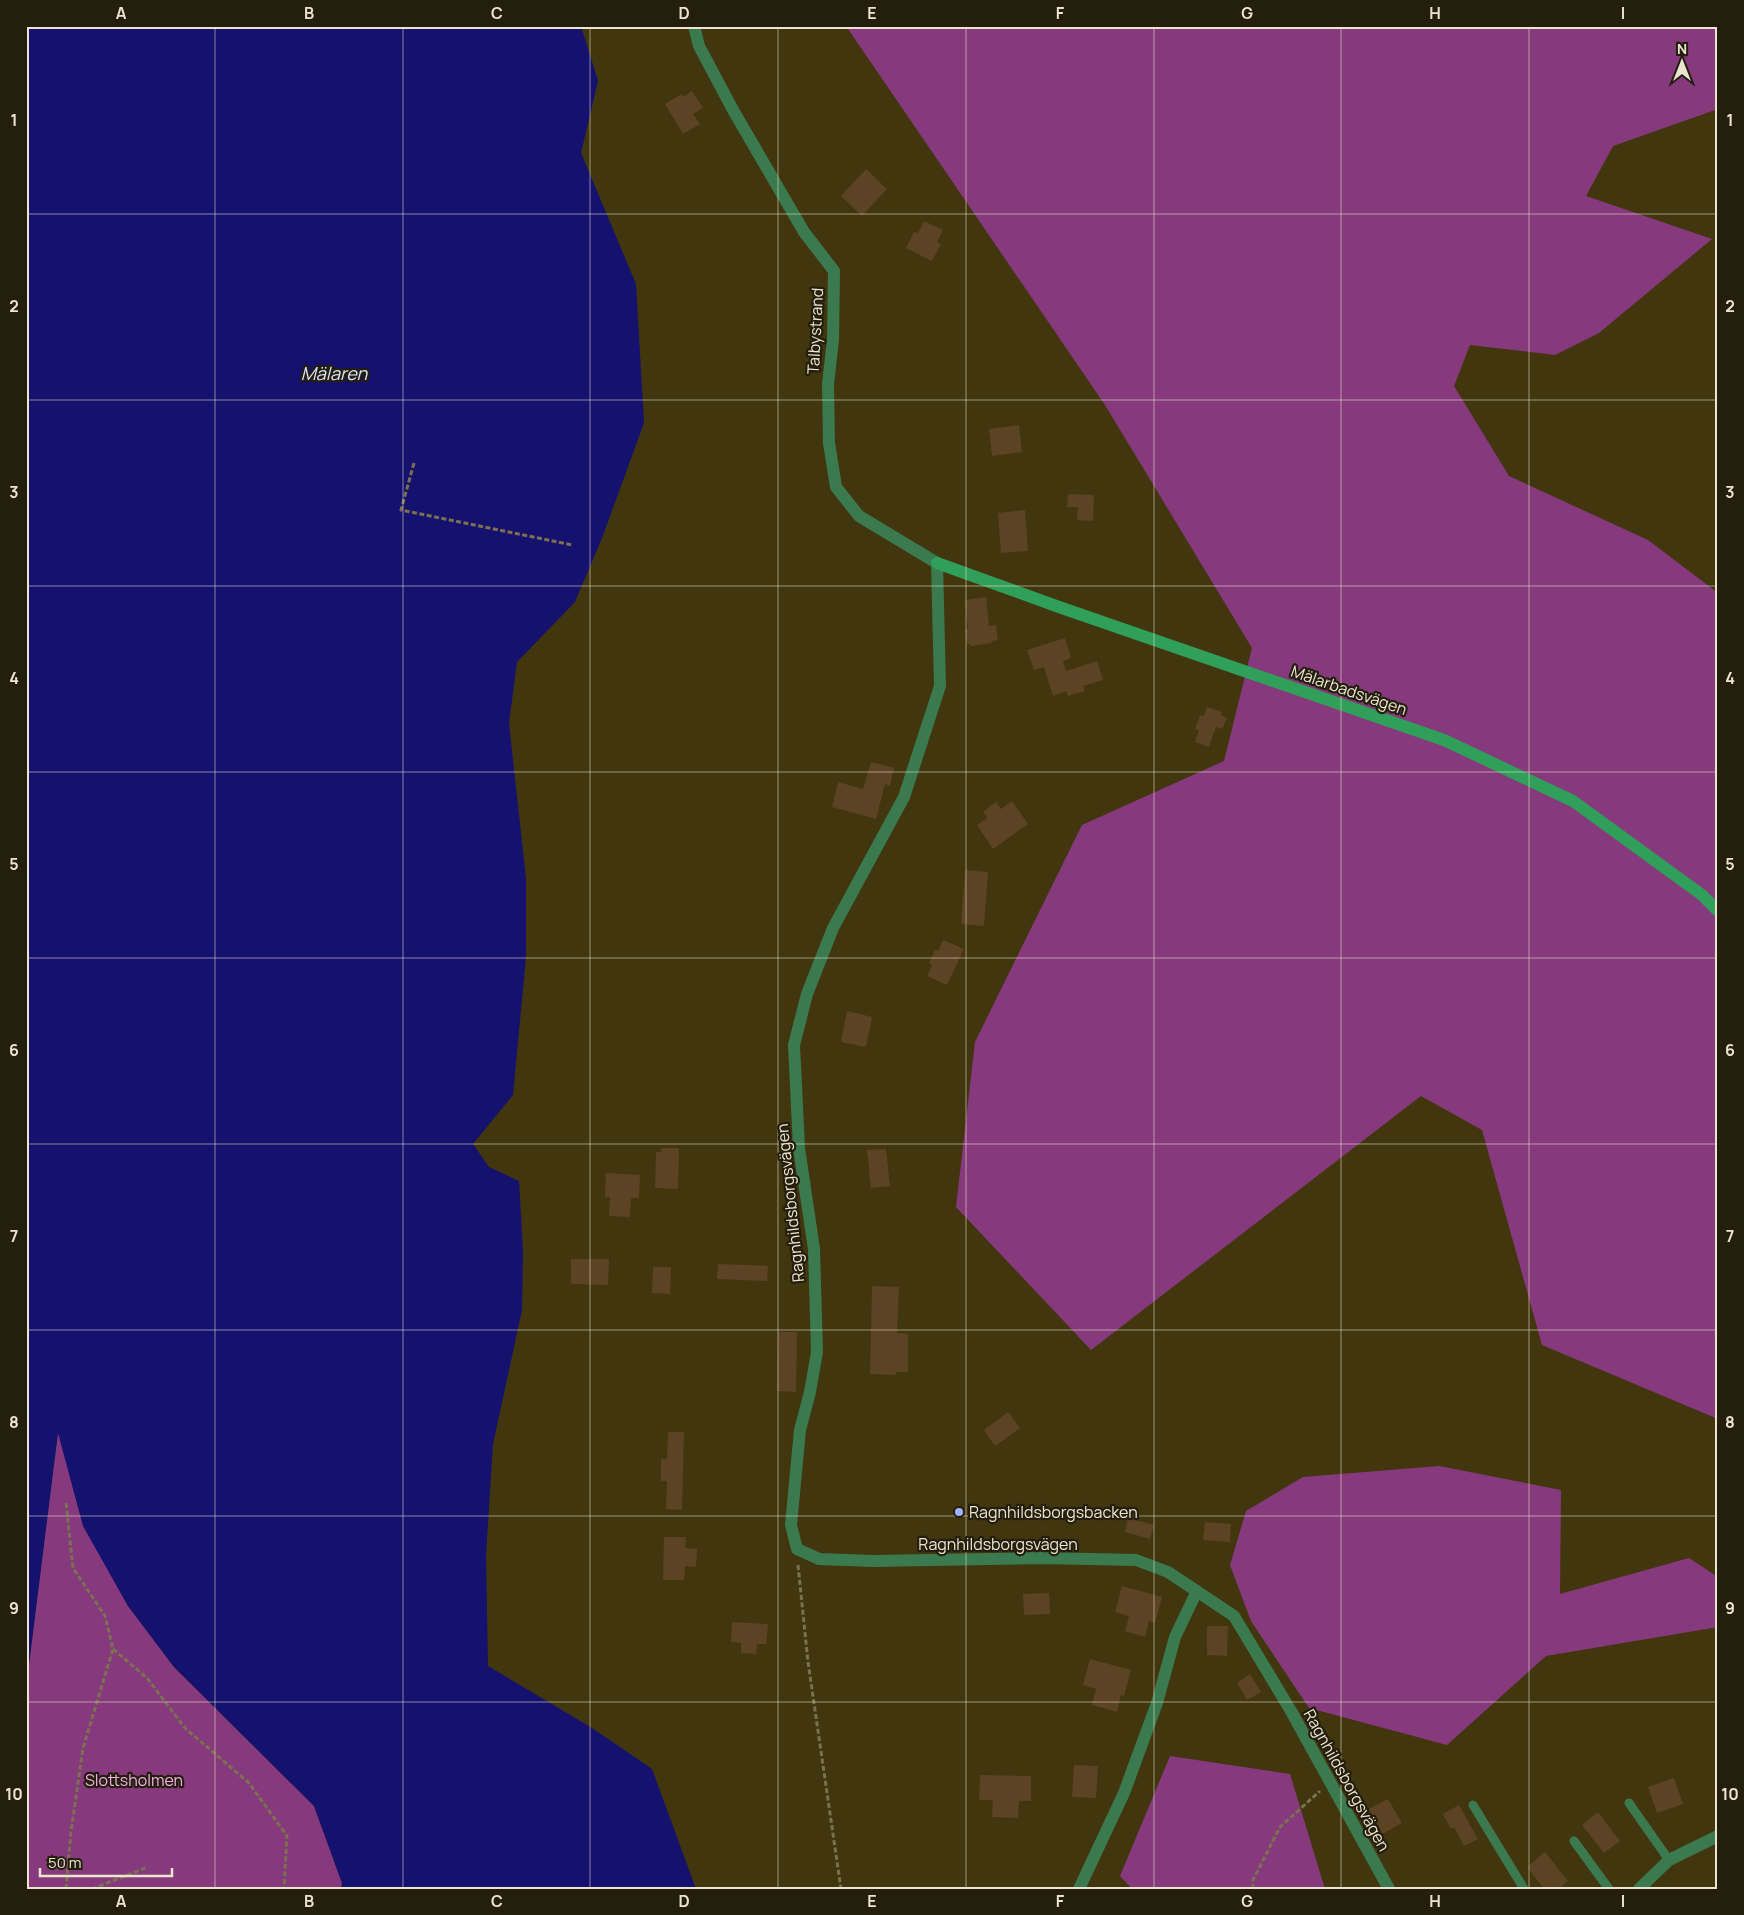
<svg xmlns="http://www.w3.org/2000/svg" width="1744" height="1915" font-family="Manrope,sans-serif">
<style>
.green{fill:#863a7d}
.water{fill:#15116e}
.building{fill:#5c4323}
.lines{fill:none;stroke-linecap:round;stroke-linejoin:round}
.path{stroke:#7b7150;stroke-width:3;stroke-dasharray:5 2.5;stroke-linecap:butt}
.lane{stroke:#3b7a4f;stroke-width:9}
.street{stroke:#3b7a4f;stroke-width:12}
.secondary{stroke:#309f5a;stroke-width:12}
.grid{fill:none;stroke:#ebe5d0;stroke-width:1;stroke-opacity:0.55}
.poi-dot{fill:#9fb3fd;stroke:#231e0e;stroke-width:2}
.labels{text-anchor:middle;stroke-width:4.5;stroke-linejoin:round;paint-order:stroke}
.street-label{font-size:16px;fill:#ebe5d0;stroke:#231e0e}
.poi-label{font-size:16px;fill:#ebe5d0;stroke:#231e0e;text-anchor:start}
.park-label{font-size:16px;fill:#f3afe8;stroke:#231e0e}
.water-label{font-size:18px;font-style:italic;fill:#dae2fb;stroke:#231e0e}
.neatline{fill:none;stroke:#ebe5d0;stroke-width:2}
.grid-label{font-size:16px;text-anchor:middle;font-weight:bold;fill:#ebe5d0}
</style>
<rect width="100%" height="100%" fill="#42360e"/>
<path class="green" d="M846,26H1718V109L1613,146L1586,196L1712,239L1599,333L1555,355L1470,345L1454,386L1509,476L1648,540L1718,593V1419L1542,1345L1482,1130L1421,1096L1091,1350L956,1207L975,1042L1082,825L1224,761L1252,648L1105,405Z
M58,1431L83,1525L128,1606L174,1667L314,1806L342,1883L341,1889H26V1688Z
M1439,1466L1561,1490L1560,1594L1689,1558L1718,1577V1627L1546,1656L1447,1745L1309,1708L1251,1621L1230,1565L1246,1511L1303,1477Z
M1170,1756L1290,1774L1325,1889H1132L1120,1876Z"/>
<path class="water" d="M26,26H581L598,81L581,153L636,284L644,423L602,538L575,602L517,662L509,723L526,879V957L513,1095L473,1144L489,1167L519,1181L523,1251L522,1310L493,1444L486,1555L488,1666L592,1728L652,1769L696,1889H341L342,1883L314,1806L174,1667L128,1606L83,1526L58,1433L26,1688Z"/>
<path class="building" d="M692,91L703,108L693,114L700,124L683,134L665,104L682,94L683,97Z
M866,169L887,189L862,216L841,196Z
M924,221L943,230L937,242L941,244L932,261L906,248L914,232L918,233Z
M1019,425L1022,452L992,456L989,429Z
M1068,494L1094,495L1093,521L1077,520L1078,507H1067Z
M1025,510L1028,551L1001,553L998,513Z
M986,597L989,626L996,625L998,640L991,641L992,643L971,646L970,644H967L965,629H968L965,600Z
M1065,638L1071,658L1063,661L1066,671L1097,661L1103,680L1083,686L1085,691L1068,696L1066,691L1053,696L1044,667L1034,670L1027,650Z
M1207,707L1222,712L1221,715L1227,718L1222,729L1216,727L1209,747L1195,742L1199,730L1195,729L1200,715L1204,716Z
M871,762L894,768L890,786L885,784L876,819L832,807L838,782L863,789Z
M1012,801L1028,824L993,849L977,825L987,818L983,812L996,802L1001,809Z
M965,870L988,872L984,926L961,924Z
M943,940L964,949L947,985L927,976L932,965L929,963L935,950L938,951Z
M847,1011L872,1017L866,1047L841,1042Z
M661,1148H679L678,1189L655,1188L656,1152H661Z
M886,1149L890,1186L871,1188L867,1150Z
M606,1173L640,1175L639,1198H631L630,1217L609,1216L610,1197H605Z
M571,1259H609L608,1285L571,1284Z
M718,1264L768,1266L767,1281L717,1279Z
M653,1267H671L670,1294L652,1293Z
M872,1286L899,1287L897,1333L908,1334V1372H896V1375L870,1374Z
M778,1332H797L796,1392L777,1391Z
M1008,1412L1020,1428L995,1446L984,1430Z
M668,1432H684L682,1510L666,1509L667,1481H661V1459H667Z
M1128,1518L1154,1525L1150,1539L1125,1532Z
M1205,1522L1231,1524L1230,1542L1203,1540Z
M664,1537H686L685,1548L697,1549L696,1567L685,1566L684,1580H663Z
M1122,1586L1162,1597L1155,1623L1149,1621L1145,1637L1125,1631L1129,1616L1115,1612Z
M1049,1593L1050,1614L1024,1615L1023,1594Z
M732,1622L768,1624L766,1644H757L756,1654L741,1653V1643L731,1642Z
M1207,1626H1228L1227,1656L1207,1655Z
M1090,1659L1131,1670L1124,1696L1121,1695L1117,1712L1092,1705L1096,1689L1083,1685Z
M1250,1674L1261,1692L1247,1700L1237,1683Z
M1074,1765L1098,1766L1096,1798L1072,1797Z
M980,1775L1031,1776V1801H1019L1018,1818L992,1817L993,1800H979Z
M1674,1778L1683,1804L1657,1813L1648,1787Z
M1388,1799L1402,1823L1382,1834L1369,1809Z
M1459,1805L1478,1839L1464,1846L1454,1827L1451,1829L1443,1814Z
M1598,1812L1620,1841L1604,1853L1582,1825Z
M1545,1852L1568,1881L1559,1889H1544L1527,1867Z"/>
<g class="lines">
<path class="path" d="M414,463L401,510L572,545
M798,1565L808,1662L841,1889
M113,1649L147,1678L185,1728L249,1783L287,1836L284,1889
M66,1889L71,1831L83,1748L113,1649L105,1616L73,1568L66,1502
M92,1889L148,1867
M1253,1889V1880L1280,1827L1320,1791"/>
<path class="lane" d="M1629,1803L1669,1860
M1473,1805L1524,1889
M1574,1841L1609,1889"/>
<path class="street" d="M694,26L699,46L733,110L804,232L834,271L833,340L828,384L829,443L836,487L859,516L937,563L940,686L904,797L833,928L807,994L794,1045L799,1148L814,1249L817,1352L810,1392L800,1430L791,1525L797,1549L819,1559L873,1561L1041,1558L1136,1560L1168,1572L1234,1616L1291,1711L1389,1889
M1079,1889L1124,1793L1157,1703L1175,1637L1197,1591
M1639,1889L1669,1860L1718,1836"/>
<path class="secondary" d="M937,563L1059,607L1444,740L1573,801L1702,895L1718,911"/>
</g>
<path class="grid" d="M215,26V1889M403,26V1889M590,26V1889M778,26V1889M966,26V1889M1154,26V1889M1341,26V1889M1529,26V1889M26,214H1718M26,400H1718M26,586H1718M26,772H1718M26,958H1718M26,1144H1718M26,1330H1718M26,1516H1718M26,1702H1718"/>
<circle class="poi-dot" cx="959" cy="1512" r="5"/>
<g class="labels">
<g class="street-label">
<text transform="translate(815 331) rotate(-87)" y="6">Talbystrand</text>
<text transform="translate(1349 690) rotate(19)" y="6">Mälarbadsvägen</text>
<text transform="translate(790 1203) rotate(-96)" y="6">Ragnhildsborgsvägen</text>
<text x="998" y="1550">Ragnhildsborgsvägen</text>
<text transform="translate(1347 1780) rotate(61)" y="6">Ragnhildsborgsvägen</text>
</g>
<g class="poi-label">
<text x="969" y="1518">Ragnhildsborgsbacken</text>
</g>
<g class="park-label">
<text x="134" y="1786">Slottsholmen</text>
</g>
<g class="water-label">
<text x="334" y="380">Mälaren</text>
</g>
</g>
<rect width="1744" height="1915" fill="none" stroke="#231e0e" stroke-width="55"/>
<g transform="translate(1682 62)" stroke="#231e0e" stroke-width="4" paint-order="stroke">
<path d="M0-4L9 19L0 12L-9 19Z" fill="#ebe5d0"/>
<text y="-8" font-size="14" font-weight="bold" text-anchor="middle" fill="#ebe5d0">N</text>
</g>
<path d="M40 1868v8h132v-8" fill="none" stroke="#ebe5d0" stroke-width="2.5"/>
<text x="48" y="1868" font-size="15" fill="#ebe5d0" stroke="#231e0e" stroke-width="4" paint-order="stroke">50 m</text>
<rect x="28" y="28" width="1688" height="1860" class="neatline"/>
<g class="grid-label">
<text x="121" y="19">A</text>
<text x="309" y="19">B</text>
<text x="497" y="19">C</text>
<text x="684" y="19">D</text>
<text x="872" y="19">E</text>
<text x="1060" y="19">F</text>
<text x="1247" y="19">G</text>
<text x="1435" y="19">H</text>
<text x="1623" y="19">I</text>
<text x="14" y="126">1</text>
<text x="1730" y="126">1</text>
<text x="14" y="312">2</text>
<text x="1730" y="312">2</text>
<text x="14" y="498">3</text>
<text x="1730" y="498">3</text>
<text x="14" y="684">4</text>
<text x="1730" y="684">4</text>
<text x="14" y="870">5</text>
<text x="1730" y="870">5</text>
<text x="14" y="1056">6</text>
<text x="1730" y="1056">6</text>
<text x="14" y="1242">7</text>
<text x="1730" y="1242">7</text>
<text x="14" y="1428">8</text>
<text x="1730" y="1428">8</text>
<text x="14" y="1614">9</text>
<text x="1730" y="1614">9</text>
<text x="14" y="1800">10</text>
<text x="1730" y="1800">10</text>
<text x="121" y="1907">A</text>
<text x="309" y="1907">B</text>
<text x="497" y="1907">C</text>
<text x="684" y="1907">D</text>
<text x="872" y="1907">E</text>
<text x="1060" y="1907">F</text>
<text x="1247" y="1907">G</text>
<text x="1435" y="1907">H</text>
<text x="1623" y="1907">I</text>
</g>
</svg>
